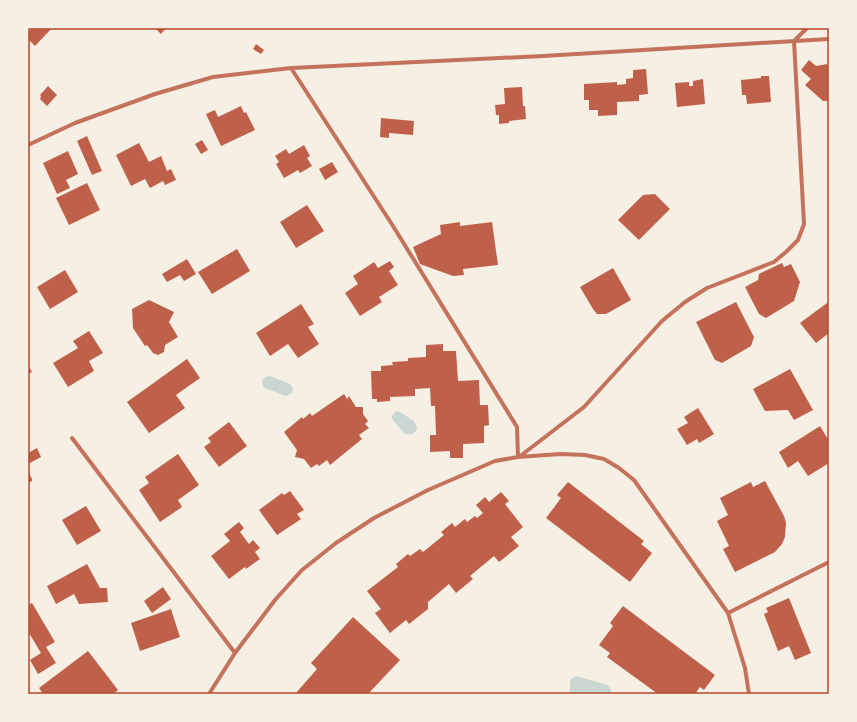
<svg xmlns="http://www.w3.org/2000/svg" width="857" height="722" font-family="'Golos Text',sans-serif">
<style>
.water{fill:#c9d6d2}
.building{fill:#bf614a}
.lines{fill:none;stroke-linecap:round;stroke-linejoin:round}
.minor{stroke:#c5725c;stroke-width:4}
.neatline{fill:none;stroke:#b5482f;stroke-width:1.5}
</style>
<rect width="100%" height="100%" fill="#f6efe4"/>
<path class="water" d="M270,376L290,384L293,389L292,393L286,396L265,388L263,386L262,381L265,377Z
M396,411C402,412 408,418 414,421L417,427C416,434 411,435 405,434L392,419V416Z
M576,676L608,685L611,690V693L568,694L570,690V680Z"/>
<path class="building" d="M32,28H52L35,46L28,39V33Z
M155,28H166L161,34Z
M256,44L264,50L261,54L253,49Z
M809,60L816,66L827,64L828,67H829V101H823L805,85L811,79L801,70Z
M646,69L648,94L639,95V101L617,102V115L598,116V110H589V100H584V84L617,82V85L626,84V79L633,78V70Z
M761,76H769L771,102L747,104L746,95H742L741,80L761,78Z
M703,79L705,104L677,107L675,83L689,82V86H693V81Z
M48,86L57,95L47,106L40,99L41,96L40,95Z
M522,87L523,106H525L526,119L509,121V123L499,124V115H496L495,105L505,104L504,88Z
M241,106L244,113L246,112L255,130L221,146L206,114L215,110L218,117Z
M381,118L414,121L413,135L389,133V138L380,137Z
M87,136L102,171L92,175L77,141Z
M202,140L208,150L201,154L195,144Z
M139,143L149,162L161,156L167,171L171,169L176,180L165,185L163,181L150,188L145,179L131,186L116,155Z
M304,145L310,156L307,158L312,166L300,173L298,170L284,178L276,164L279,162L275,156L286,149L289,154Z
M68,151L78,174L66,180L70,188L57,194L43,163Z
M332,162L338,172L325,180L319,169Z
M87,183L100,210L69,225L56,198Z
M655,194L670,209L639,240L618,220L643,195Z
M307,205L324,231L296,248L280,222Z
M460,222V226L492,222L498,265L463,269L464,275L453,276L420,264L413,247L441,234L440,225Z
M237,249L250,271L212,294L198,272Z
M187,259L196,274L184,281L180,275L167,282L162,274Z
M390,261L394,267L389,271L398,285L379,297L382,302L360,316L345,293L358,284L353,276L374,262L378,268Z
M782,263L784,267L791,264L800,282L794,301L766,318L759,314L745,287L758,280L759,274Z
M613,268L631,300L606,314H597L593,309L580,287Z
M65,270L78,292L50,309L37,287Z
M149,300L174,312L169,322L178,337L165,345L164,352L158,355L153,353L147,345L145,346L133,328L132,309Z
M736,302L754,337L751,346L722,363L715,360L696,322Z
M827,303L829,306V333L816,343L800,323Z
M301,304L314,324L308,327L319,344L298,358L288,344L270,356L256,333Z
M89,331L103,353L89,361L94,371L68,387L53,363L78,348L73,341Z
M443,344V351H456L458,381L479,380L480,405H488L489,425L484,426V443L463,444V458H450V451L430,452V435H436L435,406H431L430,388L415,389V396L390,397V401L377,402V399H372L371,371H381V366L393,365L392,362L408,361V358L426,357V345Z
M187,359L200,378L176,395L185,408L149,433L127,402Z
M28,365L32,372L28,374Z
M790,369L813,410L794,420L788,410L765,411L753,389Z
M344,394L347,399L349,396L356,407H363V414L368,421L365,424L369,428L359,435L362,439L330,465L327,460L319,466L317,464L311,468L304,459L295,457L297,450L284,432L302,417L303,419L310,413L312,416Z
M698,408L714,434L699,443L697,439L687,445L677,429L688,423L684,417Z
M229,422L247,446L219,467L204,447L211,442L208,438Z
M820,426L829,441V463L808,476L798,461L788,468L779,452Z
M37,448L41,457L28,464V453Z
M178,454L199,485L178,500L182,507L160,522L139,490L149,483L145,477Z
M28,471L32,479V481L28,483Z
M765,481L784,516L786,523L785,537L782,544L775,552L735,572L723,549L729,546L717,521L728,515L720,498L751,482L753,487Z
M568,482L644,541L641,544L652,553L630,582L546,518L561,498L557,495Z
M290,491L304,510L297,514L301,519L277,535L259,510L282,493L284,495Z
M501,492L509,501L505,504L523,527L511,537L519,546L499,562L494,556L470,576L473,579L456,593L449,584L428,602V609L409,624L406,620L390,633L375,613L381,609L367,591L398,567L396,564L408,554L410,556L420,549L423,552L444,535L441,532L452,523L455,527L465,519L467,522L475,516L477,518L483,513L476,505L485,497L489,502Z
M86,506L101,531L77,545L62,520Z
M239,522L244,528L240,532L249,544L253,540L260,548L255,552L260,559L246,569L245,567L229,579L211,556L230,541L224,534Z
M87,564L100,588H107L108,602L79,604L74,594L56,604L47,586Z
M163,587L171,599L152,613L144,601Z
M789,598L811,653L795,660L789,646L778,651L764,614L768,612L766,608Z
M32,603L55,642L46,647L56,663L38,674L30,660L41,653L29,633L28,634V605Z
M623,606L715,675L704,690L700,687L695,694H658L607,657L610,653L599,645L613,626L610,623Z
M171,609L180,637L140,651L131,623Z
M353,617L400,660L368,694H295L317,669L311,663Z
M88,651L118,690L113,694H43L39,688Z"/>
<g class="lines">
<path class="minor" d="M291,68L393,226L517,427L518,457
M28,145L75,123L155,94L213,77L291,68L543,56L829,39
M72,438L235,653
M519,457L584,407L662,321L685,302L707,288L774,262L786,252L798,240L804,224L794,41L807,28
M728,613L829,562
M209,694L235,653L275,600L302,570L336,543L374,518L428,490L495,461L518,457L560,454L585,455L604,459L619,468L634,480L728,613L745,668L749,694"/>
</g>
<rect width="857" height="722" fill="none" stroke="#f6efe4" stroke-width="58"/>
<rect x="29" y="29" width="799" height="664" class="neatline"/>
</svg>
